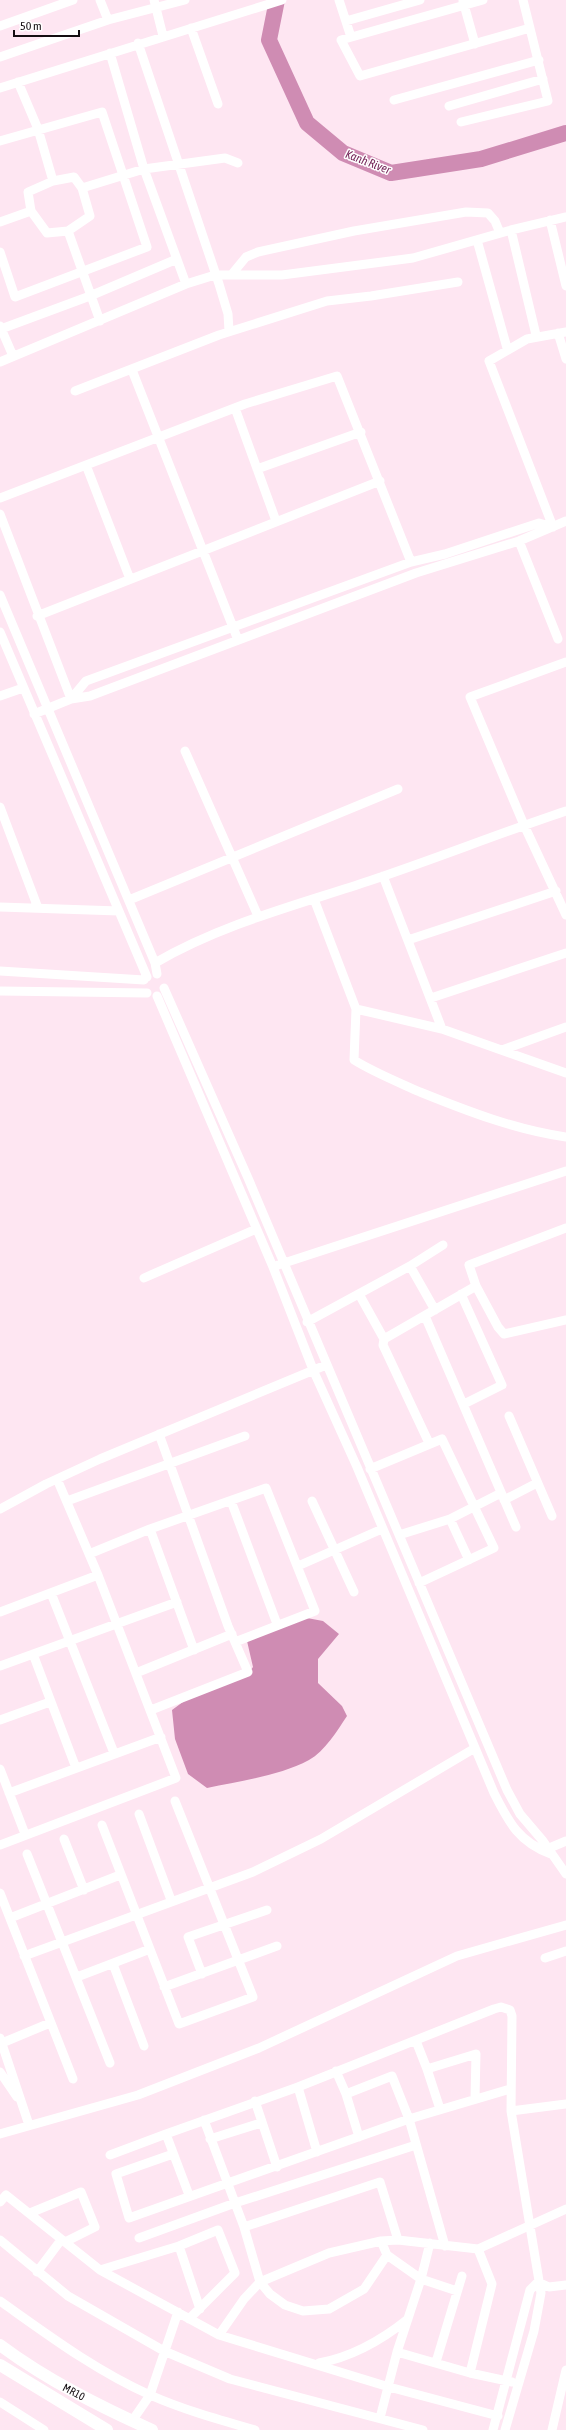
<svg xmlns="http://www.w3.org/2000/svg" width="566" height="2430" font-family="'Asap Condensed',sans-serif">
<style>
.water{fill:#cf8cb3}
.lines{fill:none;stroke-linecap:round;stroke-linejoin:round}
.river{stroke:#cf8cb3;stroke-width:16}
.minor{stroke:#fff;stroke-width:9}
.major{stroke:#fff;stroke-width:12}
.labels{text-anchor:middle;stroke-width:3;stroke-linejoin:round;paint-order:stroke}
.street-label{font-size:11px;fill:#140d11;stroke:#fff}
.water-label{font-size:12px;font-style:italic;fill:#76275a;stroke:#fff}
</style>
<rect width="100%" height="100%" fill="#fee6f2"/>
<path class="water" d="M307,1618L323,1621L339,1634L318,1659V1683L342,1706L347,1716C337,1731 325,1751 309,1760C279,1776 240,1781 207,1788L188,1774L175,1739L172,1710L191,1696L247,1675L253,1667L247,1641Z"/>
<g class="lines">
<path class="river" d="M277,0L269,40L307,123L343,153L391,173L481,159L566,133"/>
<path class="minor" d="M100,0L108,20
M154,0L163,36
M339,0L351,37
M483,0L341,40L360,76L530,28
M463,1L475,44
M346,21L420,0
M0,26L73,0
M191,28L218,104
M138,43L219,284L228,314L229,331
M110,53L144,169L186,284
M0,57L108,20L185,0
M18,82L38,129L53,181
M0,88L282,0
M394,100L539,60
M449,106L543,79
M461,122L548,101L523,0
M0,141L102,112L147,247L15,297L0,252
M74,177L82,188L90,216L68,231L47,233L31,211L28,192L53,181Z
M82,188L144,169L225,158L238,163
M550,220L566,286
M0,222L31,211
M511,230L536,335
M68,231L100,321
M477,240L507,348
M232,274L246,257L258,252L354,231L466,212L488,213L495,221L500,233
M0,326L13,356
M1,329L90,296L177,259
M558,333L566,359
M0,362L186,284L215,275H282L413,258L511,230L566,217
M132,370L238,640
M75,391L219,335L327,301L371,296L458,282
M235,408L276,521
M86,465L130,579
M257,469L361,432
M0,498L245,404L337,376L411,562
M0,514L71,699
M553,527L489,361L527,339L566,332
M519,541L558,639
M0,595L155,963L157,974
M37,616L380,481
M0,632L147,977
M566,662L470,697L524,825L566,915
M0,696L23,688
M71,699L86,681L411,562L445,554L539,523L553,527
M34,714L71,699L90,696L416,573L519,541L566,521
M185,751L258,916
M0,807L38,908
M383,876L442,1029
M314,899L356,1009L354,1060C375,1073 398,1082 420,1092C467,1111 516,1130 566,1137
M129,900L398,789
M0,907L119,911
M408,940L556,891
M155,963C222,924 297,905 369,881C435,859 500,833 566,811
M0,971L144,980
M164,988L248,1178L507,1790L520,1814L543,1841L566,1874
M0,991L147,993
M157,996L273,1267L314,1372L357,1467L494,1793C509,1823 519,1842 551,1854
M431,998L566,953
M356,1009L442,1029L566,1073
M502,1050L566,1027
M278,1265L566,1171
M410,1266L435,1310
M144,1278L256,1229
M476,1286L498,1327L504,1334L566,1320
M359,1294L384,1339L383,1345L429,1443
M461,1294L502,1385L464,1404
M425,1316L516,1527
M307,1322L410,1266L443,1245
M384,1339L476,1286L469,1265L566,1228
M509,1416L552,1516
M370,1469L442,1439L494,1548L419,1583
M504,1500L537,1483
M67,1501L245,1436
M231,1501L277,1624
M312,1501L354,1592
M0,1509L46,1484L100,1459L326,1365
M450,1519L469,1560
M150,1529L194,1650
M399,1535L450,1519L501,1493
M89,1554L150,1529L266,1488L315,1611L235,1642
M298,1566L382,1529
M51,1593L114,1753
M0,1612L98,1575
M33,1654L76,1768
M0,1666L177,1602
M136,1673L232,1634
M151,1710L248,1672L228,1626L159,1434
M0,1720L50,1702
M0,1769L25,1834
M9,1793L161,1737
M139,1814L171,1900
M102,1825L179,2024L253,1997L175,1801
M64,1839L84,1890
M0,1845L176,1778L98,1575L57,1479
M547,1849L566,1841
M27,1854L110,2063
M0,1893L73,2079
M10,1918L120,1875
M24,1956L253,1872L321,1839L475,1748
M545,1958L566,1951
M113,1964L144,2046
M202,1974L188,1937L267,1910
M77,1977L150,1949
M164,1987L277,1946
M0,2038L29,2125
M416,2041L427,2069
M2,2043L50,2023
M336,2071L346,2094
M0,2072L17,2097
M298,2087L494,2009L501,2007L510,2010L512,2016L511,2111L541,2293L534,2331L505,2430
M255,2101L277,2167
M440,2109L427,2069L476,2054L475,2098
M511,2111L566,2104
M204,2120L244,2227L260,2282L270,2294L285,2305L303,2311L329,2309L364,2289L387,2255L381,2241
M0,2134L138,2095L259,2048L457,1956L566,1925
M359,2137L346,2094L392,2076L409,2119L445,2246
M210,2139L261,2123
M173,2154L116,2174L129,2218L409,2119L510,2089
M110,2155L166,2134
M189,2195L166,2134L298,2087L317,2152
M0,2202L6,2195L100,2270L219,2335L389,2387L498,2416
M30,2213L81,2192L95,2227L65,2242
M244,2227L380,2182L398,2240
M139,2238L235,2203L416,2145
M0,2240L68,2296L164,2351L230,2379L423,2430
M179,2246L200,2309
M387,2255L421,2279L457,2291
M100,2270L179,2246L218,2230L235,2273L189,2319
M37,2272L61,2240
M538,2282L549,2287L566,2285
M0,2301C48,2335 96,2371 150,2395C184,2410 220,2420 255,2430
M219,2335L244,2299L260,2282L329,2253L381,2241L398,2240L478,2249L566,2209
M397,2352L470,2373L512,2382
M436,2362L462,2276
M319,2363C352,2357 383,2339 408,2319
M470,2373L492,2284L478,2249
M0,2402L44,2430
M380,2418L397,2352L421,2279L430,2243
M132,2421L150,2395L178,2312
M493,2430L530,2290L538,2282
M552,2430L566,2370"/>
<path class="major" d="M0,2345C47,2380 99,2406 152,2430
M0,2365L107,2430"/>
</g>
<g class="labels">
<g class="street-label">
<text transform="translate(74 2392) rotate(28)" y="4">MR10</text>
</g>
<g class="water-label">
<text transform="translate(368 162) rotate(21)" y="4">Kanh River</text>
</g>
</g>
<path d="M14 30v6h65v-6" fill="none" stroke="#140d11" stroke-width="2"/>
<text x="20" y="30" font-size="12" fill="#140d11" stroke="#ffffff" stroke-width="3" paint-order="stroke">50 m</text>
</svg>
